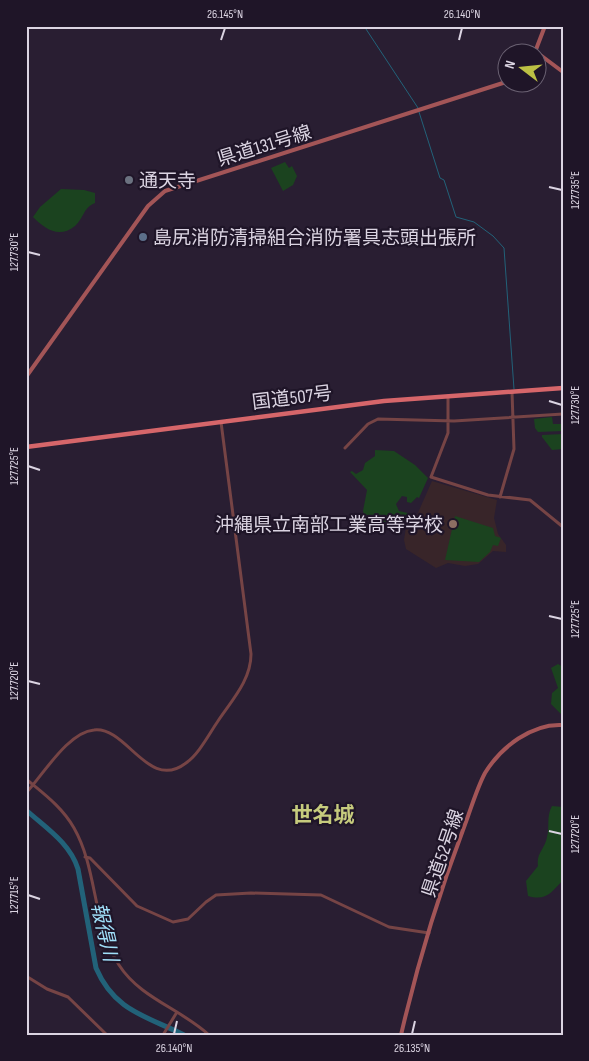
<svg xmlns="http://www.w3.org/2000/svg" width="589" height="1061" font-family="'Sofia Sans Condensed','Noto Sans JP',sans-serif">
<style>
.education{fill:#382529}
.green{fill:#1b431f}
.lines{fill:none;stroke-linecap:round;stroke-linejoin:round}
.stream{stroke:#226279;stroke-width:1}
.river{stroke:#226279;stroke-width:5}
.tertiary{stroke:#764445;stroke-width:3}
.secondary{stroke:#a35557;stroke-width:4}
.trunk{stroke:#d6666a;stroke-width:4.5}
.ticks{fill:none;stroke:#dbd4e2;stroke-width:2}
.worship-dot{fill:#6b7280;stroke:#1f1528;stroke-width:2}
.service-dot{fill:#5c6f8a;stroke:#1f1528;stroke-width:2}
.education-dot{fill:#8d6e63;stroke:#1f1528;stroke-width:2}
.labels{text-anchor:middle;stroke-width:4.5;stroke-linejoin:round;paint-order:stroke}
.street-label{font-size:19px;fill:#dbd4e2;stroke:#1f1528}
.poi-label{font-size:19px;fill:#dbd4e2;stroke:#1f1528;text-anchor:start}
.water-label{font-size:20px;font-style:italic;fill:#a0dff9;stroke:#1f1528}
.quarter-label{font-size:21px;font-weight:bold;fill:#c6cb7d;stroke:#1f1528}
.neatline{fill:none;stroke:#dbd4e2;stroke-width:2}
.ticks-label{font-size:12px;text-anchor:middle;fill:#dbd4e2}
</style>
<rect width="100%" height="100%" fill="#291e32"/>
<path class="education" d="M432,481L497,500L494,518L498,534L506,545V552L493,551L478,564L465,566L448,563L436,568L406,549L404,540L406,527L417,515Z"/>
<path class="green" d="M285,162L289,168L292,166L297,176L293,185L283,191L271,168Z
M61,189L84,190L95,193V203C83,208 84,218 75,226C59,239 45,229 33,217L40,207Z
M552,417L553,424H563V431L538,432L535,428L534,419Z
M563,434V449L552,450L542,437V435Z
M375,450L394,451L415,465L428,478L419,498L417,497L411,503L407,502V497L402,496L396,504L399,511L412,514C399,531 383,523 365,518L363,511L367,490L350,472L352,471L356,474L363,470L365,463L375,456Z
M455,516L493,528L495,536L501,538L498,546L493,545L490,552L479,562L445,560Z
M558,664L563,667V716L551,704L552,693L558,688L551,668Z
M552,806L563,807V880C551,893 546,901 528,896L526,881L538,866C536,853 545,849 547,837C550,826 546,817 552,806Z"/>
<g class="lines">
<path class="stream" d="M364,26L418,108
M419,112L440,178L444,180L456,217L474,222L493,236L504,248L514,389"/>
<path class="river" d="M26,810C46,828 70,843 78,869L96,968C115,1012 147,1016 184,1035"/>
<path class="tertiary" d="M448,396V433L431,477L488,495L530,500L563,527
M345,448L368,424L378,419L454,421L563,414
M500,497L514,449L512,392
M26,779C44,794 62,807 74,828C98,870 92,924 119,965C140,998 181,1009 209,1035
M26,793C43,775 68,732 94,730C127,726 148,792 186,763C199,754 209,734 218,721C232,700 251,680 251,654L221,422
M85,857L90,858L137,906L173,922L188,919L206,902L216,895L251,893L321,895L389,927L429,933
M26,976L47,989L68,997L107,1035
M163,1035L177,1012"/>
<path class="secondary" d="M535,51L563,72
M535,52L545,26
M26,377L148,206L165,191L506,82
M401,1035C417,966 438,896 463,830C470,812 476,790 485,773C501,747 532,723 563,725"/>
<path class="trunk" d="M26,447L384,401L563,388"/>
</g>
<path class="ticks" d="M221,40L225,28M459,40L462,28M549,187L562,190M28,252L40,255M549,401L562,405M28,466L40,470M549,616L562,619M28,681L40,684M549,831L562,834M28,895L40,899M174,1034L177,1021M412,1034L415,1021"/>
<circle class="worship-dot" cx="129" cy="180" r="5"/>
<circle class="service-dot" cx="143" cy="237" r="5"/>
<circle class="education-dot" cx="453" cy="524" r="5"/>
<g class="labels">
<g class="street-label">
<text transform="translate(264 145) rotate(-17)" y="7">県道131号線</text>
<text transform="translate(292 397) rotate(-7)" y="7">国道507号</text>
<text transform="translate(442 853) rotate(-71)" y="7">県道52号線</text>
</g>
<g class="poi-label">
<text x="139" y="187">通天寺</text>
<text x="153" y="244">島尻消防清掃組合消防署具志頭出張所</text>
<text x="443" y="531" text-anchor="end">沖縄県立南部工業高等学校</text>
</g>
<g class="water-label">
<text transform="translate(105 932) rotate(77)" y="7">報得川</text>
</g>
<g class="quarter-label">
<text x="323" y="822">世名城</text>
</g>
</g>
<rect width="589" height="1061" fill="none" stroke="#1f1528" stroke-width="55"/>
<g transform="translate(522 68) rotate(286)"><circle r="24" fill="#1f1528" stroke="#6a6172"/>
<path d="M0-4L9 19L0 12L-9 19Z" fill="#bcc044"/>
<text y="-8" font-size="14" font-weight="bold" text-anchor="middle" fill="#dbd4e2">N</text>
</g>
<rect x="28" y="28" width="534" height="1006" class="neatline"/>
<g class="ticks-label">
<text x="225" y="18">26.145°N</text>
<text x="462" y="18">26.140°N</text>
<text transform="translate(575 190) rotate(-90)" y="4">127.735°E</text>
<text transform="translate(14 252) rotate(-90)" y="4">127.730°E</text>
<text transform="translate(575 405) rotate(-90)" y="4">127.730°E</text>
<text transform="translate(14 466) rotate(-90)" y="4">127.725°E</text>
<text transform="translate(575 619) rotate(-90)" y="4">127.725°E</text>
<text transform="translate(14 681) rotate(-90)" y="4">127.720°E</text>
<text transform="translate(575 834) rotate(-90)" y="4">127.720°E</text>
<text transform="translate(14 895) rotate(-90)" y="4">127.715°E</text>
<text x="174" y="1052">26.140°N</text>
<text x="412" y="1052">26.135°N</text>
</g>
</svg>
